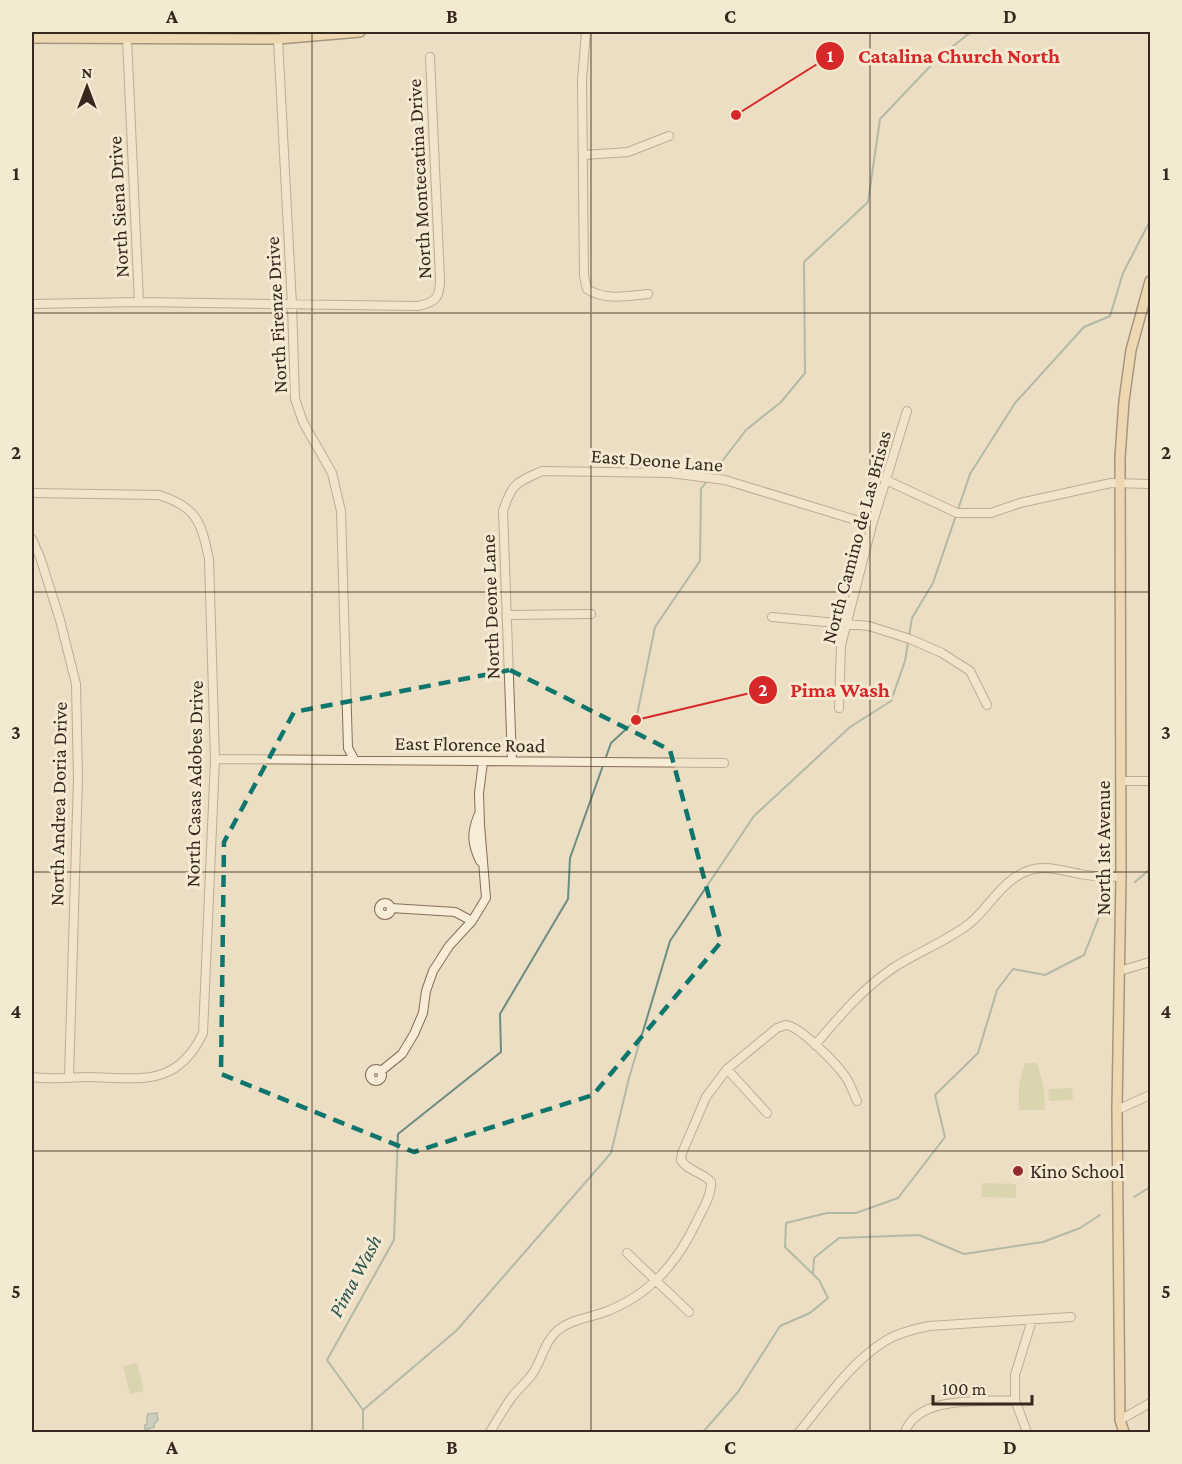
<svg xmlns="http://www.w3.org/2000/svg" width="1182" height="1464" font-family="'Crimson Pro',serif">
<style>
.green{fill:#c6ca97}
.water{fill:#a4bfb6;stroke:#6c8d83;stroke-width:1.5}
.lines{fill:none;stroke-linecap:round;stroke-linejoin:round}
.stream{stroke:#6c8d83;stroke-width:2}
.minor-casing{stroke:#856f5a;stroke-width:10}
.major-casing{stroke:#533e2e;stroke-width:12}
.minor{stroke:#f7ecd5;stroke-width:8}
.major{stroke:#eed19b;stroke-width:9}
.marked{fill:none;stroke:#0f766e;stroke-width:4.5;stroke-dasharray:12 8;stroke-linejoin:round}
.grid{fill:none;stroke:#36281e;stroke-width:1.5;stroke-opacity:0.55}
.poi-dot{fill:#922c31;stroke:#f4e9d1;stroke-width:2}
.labels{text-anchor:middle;stroke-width:6;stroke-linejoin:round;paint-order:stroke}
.street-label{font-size:20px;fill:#36281e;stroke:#f4e9d1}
.poi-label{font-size:20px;fill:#36281e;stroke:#f4e9d1;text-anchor:start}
.water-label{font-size:21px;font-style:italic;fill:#2d5551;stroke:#f4e9d1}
.leader{fill:none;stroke:#d62828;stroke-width:2}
.callout-dot{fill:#d62828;stroke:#f4e9d1;stroke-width:2}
.mark-label{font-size:18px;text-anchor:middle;font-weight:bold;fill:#fff}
.callout-label{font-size:21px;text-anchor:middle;font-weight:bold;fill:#d62828;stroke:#f4e9d1;stroke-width:6;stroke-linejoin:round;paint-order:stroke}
.neatline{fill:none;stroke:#36281e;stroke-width:2}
.grid-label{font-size:20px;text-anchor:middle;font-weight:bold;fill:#36281e}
</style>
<rect width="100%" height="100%" fill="#ecdec2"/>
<path class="green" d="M1025,1063H1037L1044,1088L1045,1110H1019V1084Z
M1072,1088L1073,1100L1049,1101L1048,1089Z
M982,1183L1016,1184V1198L981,1197Z
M137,1363L144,1391L130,1394L123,1366Z"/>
<path class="water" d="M157,1413L158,1420L154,1424V1427L145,1430V1425L147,1424V1417L148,1414Z"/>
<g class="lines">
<path class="stream" d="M710,477L746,430L781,402L805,373L804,262L868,202L880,119L938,58L971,32
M1135,882L1150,869
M1134,1197L1150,1187
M813,1274L814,1258L839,1238L919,1235L964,1254L1043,1242L1080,1228L1100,1215
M363,1410L457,1330L611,1153L629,1078L670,941L754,816L850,727L891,701L905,661L912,618L933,583L970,474L1015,403L1084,327L1110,316L1123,273L1150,221
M363,1432V1410L327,1360L394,1240L398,1134L501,1052L500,1014L568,899L570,858L611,743L636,720L655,627L700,561L701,489L707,481
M703,1432L738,1392L780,1326L810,1313L828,1298L819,1280L785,1247L786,1223L827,1213H856L898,1198L945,1137L935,1095L978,1053L997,990L1013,969L1045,975L1084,955L1106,899L1110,896"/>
<g class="minor-casing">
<path id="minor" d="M586,32L582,80L584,276L587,289C606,301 627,296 648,294
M127,39L139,302
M278,39L292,305L295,399L303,422L332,473L341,511L348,748L354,759
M584,155L628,152L669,136
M32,304L139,302L418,306C436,302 440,298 440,279L430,57
M886,480L957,513H991L1020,503L1111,483L1150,484
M32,493L159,495C197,507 201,522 209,559L215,759L203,1033C177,1088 140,1078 88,1077C69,1077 49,1080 32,1077
M32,539L40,557L60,620L76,684L78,778L69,1077
M508,615L591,614
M772,617L869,626L910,639L942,653L970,671L987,705
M839,708L841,645L872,525L907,411
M215,759L724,763
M512,761L503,511C512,483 516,483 542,471L670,473L725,480L872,525
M1121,781H1150
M478,816C471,834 472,844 480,861
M379 909a6 6 0 1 1 12 0a6 6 0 1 1-12 0Z
M391,908L455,912L472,921
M1119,971L1150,962
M786,1025C801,1027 838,1065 847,1079C851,1086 854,1094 857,1101
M815,1045C839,1017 862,989 893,968C918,952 945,942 969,924C990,907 1002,879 1030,870C1047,865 1063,871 1080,874C1093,877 1107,876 1121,877
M370 1075a6 6 0 1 1 12 0a6 6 0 1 1-12 0Z
M727,1069L767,1113
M381,1071L402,1054L414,1034L423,1013L426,991L433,971L449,946L472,921L486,898L480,825L479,793L483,762
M1117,1110L1150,1095
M681,1160L682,1153L706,1097L727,1069L777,1028L786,1025
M681,1160C687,1171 703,1172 711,1182
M627,1253L689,1312
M1120,1420L1150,1403
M490,1432C497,1420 504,1408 512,1397C518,1389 527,1382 533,1373C542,1359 545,1341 558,1330C572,1319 589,1318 605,1312C650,1295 677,1263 697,1221C702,1210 712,1195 711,1182
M799,1432C825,1401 850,1363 885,1341C898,1333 914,1329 929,1326L1071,1317
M905,1432C918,1395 983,1402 1015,1400
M1027,1432L1015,1400V1375L1032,1320"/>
</g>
<g class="major-casing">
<path id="major" d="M32,38L278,39L360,32
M1124,1432L1120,1420L1117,1109L1121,877L1120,457L1124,401L1131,350L1150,281"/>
</g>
<use href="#minor" class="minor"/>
<use href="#major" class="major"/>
</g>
<path d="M0 0H1182V1464H0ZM510,670L670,750L721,942L593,1095L414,1152L221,1074L224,842L294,712Z" fill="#ecdec2" fill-opacity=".55" fill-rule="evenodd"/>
<path class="marked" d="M510,670L670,750L721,942L593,1095L414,1152L221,1074L224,842L294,712Z"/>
<path class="grid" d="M312,32V1432M591,32V1432M870,32V1432M32,313H1150M32,592H1150M32,872H1150M32,1151H1150"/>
<circle class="poi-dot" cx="1018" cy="1171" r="6"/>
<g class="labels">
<g class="street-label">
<text transform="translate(419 179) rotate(-93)" y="7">North Montecatina Drive</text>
<text transform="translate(118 207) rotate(-93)" y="7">North Siena Drive</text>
<text transform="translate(276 315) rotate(-93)" y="7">North Firenze Drive</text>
<text transform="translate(657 460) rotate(4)" y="7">East Deone Lane</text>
<text transform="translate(856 537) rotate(-75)" y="7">North Camino de Las Brisas</text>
<text transform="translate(490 607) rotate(-92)" y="7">North Deone Lane</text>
<text transform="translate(470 744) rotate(1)" y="7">East Florence Road</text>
<text transform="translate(194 784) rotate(-89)" y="7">North Casas Adobes Drive</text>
<text transform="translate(58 804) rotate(-89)" y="7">North Andrea Doria Drive</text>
<text transform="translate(1103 848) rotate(-90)" y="7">North 1st Avenue</text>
</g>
<g class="poi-label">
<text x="1030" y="1178">Kino School</text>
</g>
<g class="water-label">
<text transform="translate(355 1276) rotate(-62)" y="7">Pima Wash</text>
</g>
</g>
<path class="leader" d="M736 115L830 56M636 720L763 690"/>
<g class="callout-dot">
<circle cx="736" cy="115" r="6"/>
<circle cx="636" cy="720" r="6"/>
<circle cx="830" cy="56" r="15"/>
<circle cx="763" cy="690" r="15"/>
</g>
<g class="mark-label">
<text x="830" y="62">1</text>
<text x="763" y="696">2</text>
</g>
<g class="callout-label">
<text x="959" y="63">Catalina Church North</text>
<text x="840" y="697">Pima Wash</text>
</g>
<rect width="1182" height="1464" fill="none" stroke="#f4e9d1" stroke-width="66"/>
<g transform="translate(87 87)" stroke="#f4e9d1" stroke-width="4.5" paint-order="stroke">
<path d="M0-4.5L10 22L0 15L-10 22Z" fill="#36281e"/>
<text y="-9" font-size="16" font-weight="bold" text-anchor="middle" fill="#36281e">N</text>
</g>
<path d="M933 1395v9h99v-9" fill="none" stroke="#36281e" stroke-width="3"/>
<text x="942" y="1395" font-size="18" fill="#36281e" stroke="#f4e9d1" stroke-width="4.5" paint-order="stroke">100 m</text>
<rect x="33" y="33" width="1116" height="1398" class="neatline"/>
<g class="grid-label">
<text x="172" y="23">A</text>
<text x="452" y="23">B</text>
<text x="730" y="23">C</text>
<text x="1010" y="23">D</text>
<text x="16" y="180">1</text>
<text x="1166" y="180">1</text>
<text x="16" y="459">2</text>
<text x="1166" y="459">2</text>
<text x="16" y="739">3</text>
<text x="1166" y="739">3</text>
<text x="16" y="1018">4</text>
<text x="1166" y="1018">4</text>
<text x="16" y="1298">5</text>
<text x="1166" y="1298">5</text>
<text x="172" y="1454">A</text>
<text x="452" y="1454">B</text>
<text x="730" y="1454">C</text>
<text x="1010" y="1454">D</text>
</g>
</svg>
